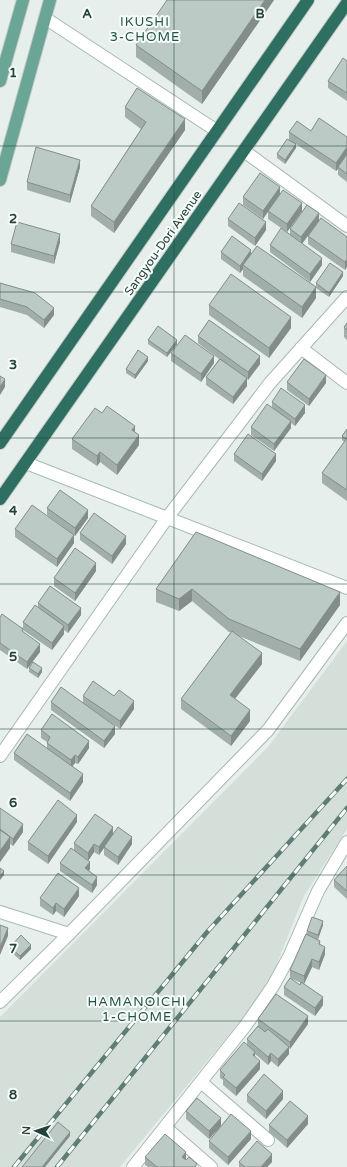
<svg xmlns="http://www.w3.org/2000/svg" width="347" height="1167" font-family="'Varela Round',sans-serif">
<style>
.built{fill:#d4dfda}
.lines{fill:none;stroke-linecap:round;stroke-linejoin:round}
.street-casing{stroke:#a8b8b2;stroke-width:14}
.secondary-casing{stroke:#a4bbb3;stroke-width:14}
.primary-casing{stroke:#c2cac8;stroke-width:14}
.highway-casing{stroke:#c2cac8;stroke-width:14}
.street{stroke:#fff;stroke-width:12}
.secondary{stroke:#fff;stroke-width:12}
.primary{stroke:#6aa596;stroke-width:12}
.highway{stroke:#2f6f62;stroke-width:12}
.rail-casing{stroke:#5f7d75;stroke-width:4.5}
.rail{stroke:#f7fbf9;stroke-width:3;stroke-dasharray:9;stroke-linecap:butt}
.wall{fill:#a1aea9}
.shaded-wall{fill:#838d89}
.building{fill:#bbcac4;stroke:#838d89}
.grid{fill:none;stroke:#24423a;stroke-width:1;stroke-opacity:0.55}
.labels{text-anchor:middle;stroke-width:4;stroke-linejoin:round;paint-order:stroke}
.street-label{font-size:12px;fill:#24423a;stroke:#f7fbf9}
.neighbourhood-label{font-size:13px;letter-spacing:1px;fill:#1f5548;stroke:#f7fbf9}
.grid-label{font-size:13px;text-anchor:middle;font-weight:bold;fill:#24423a;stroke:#f7fbf9;stroke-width:4;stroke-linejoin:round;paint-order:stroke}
</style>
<rect width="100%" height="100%" fill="#e6efeb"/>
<path class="built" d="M347,641V829L304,896L273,973L250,1009L120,1167H0V1017L268,747Z"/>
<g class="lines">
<g class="street-casing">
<path id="street" d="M45,18L217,131
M244,151L347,226
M301,348L347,383
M0,756L167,518L270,383L347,297
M0,1002L69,934L268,730L347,623
M201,1082L268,1140
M165,1127L211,1167
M133,1167L246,1025L273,986L289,957L318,891L347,842"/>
</g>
<g class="secondary-casing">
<path id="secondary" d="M26,463L347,588
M0,912L69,934"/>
</g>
<g class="primary-casing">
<path id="primary" d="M0,81L23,0
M0,180L50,0"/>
</g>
<g class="highway-casing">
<path id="highway" d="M0,443L308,0
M0,499L347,3"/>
</g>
<use href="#street" class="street"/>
<use href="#secondary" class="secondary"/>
<use href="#primary" class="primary"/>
<use href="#highway" class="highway"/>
<g class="rail-casing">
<path id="rail" d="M14,1167L208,931L347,779
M57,1167L347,808"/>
</g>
<use href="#rail" class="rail"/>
</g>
<path class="wall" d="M274,0L202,104L136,57V45Z
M347,61V101L328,88V81Z
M125,107L185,130L114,233L91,216V206L141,129L125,117Z
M311,131L347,137V182L338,175V169L336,171L296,144V148L285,164L277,158V154L289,140V132Z
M80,167L70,203L27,190V182Z
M280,187L263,219L243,205V197Z
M268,211H302L287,232L268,219Z
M228,219L266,230L255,246L228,226Z
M319,221L302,244L322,265L310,282L270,252V245L290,235V229Z
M308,236L347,237L345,270L308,244Z
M60,242L54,264L11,252V244Z
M221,252L251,254L316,287V283L343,276L329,297L316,288V298L302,318L243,276V269L240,273L221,259Z
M0,283L54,315L44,328L27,315L0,307Z
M209,305L291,328L269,358L209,315Z
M347,323V340L344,337V327Z
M198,336L260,364L248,380L247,379V386L233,404L206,385V377L219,359L198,343Z
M148,340L177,344L167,357L148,344Z
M171,353L214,363L201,382L171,361Z
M148,361L135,379L126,373V369Z
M287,382L326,383L309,406L287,390Z
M272,402L305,413L295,426L291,423V428L274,451L251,435V427L272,407Z
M102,413L135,432L139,445L117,475L100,462L97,466L72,449V439Z
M347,429V501L322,483V473L344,442L342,440V436Z
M234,454L276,461L262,481L234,461Z
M47,508L88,518L75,536L47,515Z
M15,529L74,543L57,567L15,537Z
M196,532L340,605L300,661L239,636L262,664L235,699L250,721L231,746L181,709V699L231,632H229L192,601L179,611L156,602V589Z
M80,533L126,544L112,564L80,540Z
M96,571L75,601L54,586V578Z
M38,603L81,615L68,633L64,630V634L52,650L23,630V632L40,652L27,669L0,650V617L23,628V622L38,607Z
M29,668L42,672L38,678L29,672Z
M83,696H114L134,709L120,729L84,704L115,734L104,748L51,710V702L83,703Z
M41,730L89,748L78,764L75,763L72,767L83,782L70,801L14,760V753L47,748V742L41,738Z
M0,808L23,832L13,846L10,844V848L0,862Z
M77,822L48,864L28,850V842Z
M113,834L132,844L118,865L104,855V848L99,855L94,852L88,861L90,869L89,871L97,885L92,893L60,871V863L74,851V843Z
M347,866V899L334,887V880Z
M79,896L64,917L56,911L53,915L40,906V898Z
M323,925L318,939L325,954L319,970L312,967L304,984L323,1005L315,1016L284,995V987L300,985L301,983L290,978V970L307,935V931Z
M10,947L31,949L20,960L10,951Z
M258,1019L308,1024L290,1049L289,1048V1054L278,1067L271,1061L268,1065L255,1054V1057L260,1069L236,1096L223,1085V1080L220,1078V1070L247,1045V1039L258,1026Z
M247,1095L283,1099L266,1119L247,1102Z
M186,1111L221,1126L209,1139L186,1119Z
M308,1124L287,1148L269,1132V1125Z
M251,1139L228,1165L209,1148V1141Z
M145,1157L186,1160L197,1167H148L145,1165Z
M239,1162H272L267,1167H239Z"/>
<path class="shaded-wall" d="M265,0H274L202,104V91Z
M185,119V130L114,233V222Z
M296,144V148L285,164V160Z
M347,147V155L338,167V169L336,171V163Z
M80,160V167L70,203V195Z
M280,187V195L263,219V211Z
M302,203V211L287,232V224Z
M319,213V221L301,245V237Z
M266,222V230L255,246V238Z
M60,234V242L54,264V256Z
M251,250V258L243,265V269L240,273V266Z
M322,258V265L310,282V274Z
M347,259V267L345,270V262Z
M343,272V276L329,297V293Z
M316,287V298L302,318V307Z
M54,308V315L44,328V320Z
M291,317V328L269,358V348Z
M177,340V344L167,357V353Z
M214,356V363L201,382V374Z
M260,356V364L248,380V372Z
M148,357V361L135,379V375Z
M326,375V383L309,406V399Z
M247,378V386L233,404V397Z
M5,379V387L0,395V387Z
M305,405V413L295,426V419Z
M291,421V428L274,451V444Z
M135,426V436L132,430Z
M139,435V445L117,475V465Z
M100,452V462L97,466V456Z
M276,454V461L262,481V474Z
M88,510V518L75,536V528Z
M74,535V543L57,567V559Z
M126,536V544L112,564V556Z
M96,563V571L75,601V593Z
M192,589V601L179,611V599Z
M340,592V605L300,661V649Z
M81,608V615L68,633V625Z
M64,626V634L52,650V643Z
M40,644V652L27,669V662Z
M262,653V664L230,705V695Z
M42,668V672L38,678V674Z
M134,701V709L120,729V721Z
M250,710V721L231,746V736Z
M115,726V734L104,748V741Z
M89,741V748L78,764V757Z
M75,755V763L71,768V760Z
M83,774V782L70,801V793Z
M77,815V822L48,864V856Z
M23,824V832L13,846V839Z
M113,827V835L99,855V847Z
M10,837V848L0,862V851Z
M132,837V844L118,865V857Z
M94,844V852L88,861V853Z
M90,862V869L85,876V868Z
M4,871V875L0,880V876Z
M97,877V885L92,893V885Z
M79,888V896L64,917V909Z
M56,903V911L53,915V908Z
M323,921V925L318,939V935Z
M8,928V936L0,955V947Z
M31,945V949L20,960V956Z
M325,947V954L319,970V962Z
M312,959V967L304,984V976Z
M323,997V1005L315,1016V1008Z
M308,1016V1024L290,1049V1042Z
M289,1047V1054L278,1067V1059Z
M255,1052V1059L253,1055Z
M271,1053V1061L268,1065V1057Z
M260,1061V1069L236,1096V1088Z
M283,1091V1099L266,1119V1111Z
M308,1116V1124L287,1148V1140Z
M221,1118V1126L209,1139V1131Z
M251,1131V1139L228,1165V1157Z
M70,1132V1136L45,1167H42Z
M186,1152V1160L182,1165V1157Z
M272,1154V1162L267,1167H261Z"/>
<path class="building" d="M167,0H265L202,91L136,45Z
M343,58L347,61V93L328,81Z
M137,88L185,119L114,222L91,206L146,122L125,107Z
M319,118L347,137V147L336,163L289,132L297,121L311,131Z
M287,139L296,144L285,160L277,154Z
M36,147L80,160L70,195L27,182Z
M347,154V174L338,167Z
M260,173L280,187L263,211L243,197Z
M283,190L302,203L287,224L268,211Z
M239,203L266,222L255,238L228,219Z
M307,205L319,213L301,237L290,229Z
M321,218L347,237V259L345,262L308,236Z
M17,222L60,234L54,256L11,244Z
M281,228L322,258L310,274L270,245Z
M232,236L251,250L240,266L221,252Z
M257,246L316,287L302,307L243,265Z
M330,263L343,272L329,293L316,283Z
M231,274L291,317L269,348L209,305Z
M0,283L35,293L54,308L44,320L27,307L0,299Z
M209,320L260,356L248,372L198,336Z
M347,323V330L344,327Z
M158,326L177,340L167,353L148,340Z
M185,335L214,356L201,374L171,353Z
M138,350L148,357L135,375L126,369Z
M220,359L247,378L233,397L206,377Z
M304,359L326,375L309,399L287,382Z
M0,376L5,379L0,387Z
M281,388L305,405L295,419L272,402Z
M267,404L291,421L274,444L251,427Z
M107,406L135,426L132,430L139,435L117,465L100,452L97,456L72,439L95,408L102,413Z
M347,429V438L346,439L342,436Z
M248,434L276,454L262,474L234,454Z
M347,438V490L322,473Z
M60,490L88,510L75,528L47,508Z
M32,505L74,535L57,559L15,529Z
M94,513L126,536L112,556L80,533Z
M196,532L340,592L300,649L229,619L192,589L179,599L156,589Z
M75,548L96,563L75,593L54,578Z
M50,586L81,608L68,625L38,603Z
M35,605L64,626L52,643L23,622Z
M2,614L23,629L22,631L40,644L27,662L0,643V617Z
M232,631L262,653L230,695L250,710L231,736L181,699Z
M33,662L42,668L38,674L29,668Z
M93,681L114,696L119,690L134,701L120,721L83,696Z
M61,687L115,726L104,741L51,702Z
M52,714L89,741L78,757L75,755L71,760L47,743L50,737L41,730Z
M27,734L83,774L70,793L14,753Z
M58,800L77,815L48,856L28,842Z
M0,808L23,824L13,839L0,829Z
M95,814L113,827L99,847L94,844L88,853L74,843Z
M118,827L132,837L118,857L104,847Z
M0,830L10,837L0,851Z
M71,848L90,862L85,868L97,877L92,885L60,863Z
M347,866V891L334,880Z
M0,868L4,871L0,876Z
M58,873L79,888L64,909L56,903L53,908L40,898Z
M312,917L323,921L318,935L307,931Z
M0,925L8,928L0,947Z
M306,934L320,941L319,944L325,947L319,962L312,959L304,976L290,970Z
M21,935L31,945L20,956L10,947Z
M290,978L300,985L301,982L323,997L315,1008L284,987Z
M276,994L308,1016L290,1042L258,1019Z
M258,1026L265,1032L268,1029L289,1047L278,1059L271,1053L268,1057L247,1039Z
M244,1042L255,1052L253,1055L260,1061L236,1088L223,1077L225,1075L220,1070Z
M264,1074L283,1091L266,1111L247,1095Z
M197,1098L221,1118L209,1131L186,1111Z
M290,1101L308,1116L287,1140L269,1125Z
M231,1114L251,1131L228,1157L209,1141Z
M58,1122L70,1132L42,1167H22Z
M165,1134L186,1152L182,1157L186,1160L189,1157L197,1164L195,1167H157L145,1157Z
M257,1141L272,1154L261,1167H245L239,1162Z"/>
<path class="grid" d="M174,0V1167M0,146H347M0,292H347M0,438H347M0,584H347M0,729H347M0,875H347M0,1021H347"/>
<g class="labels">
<g class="street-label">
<text transform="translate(163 243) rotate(-55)" y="4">Sangyou-Dori Avenue</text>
</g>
<g class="neighbourhood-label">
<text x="145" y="26">IKUSHI<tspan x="145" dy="15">3-CHOME</tspan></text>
<text x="137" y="1006">HAMANOICHI<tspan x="137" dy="15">1-CHOME</tspan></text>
</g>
</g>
<g class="grid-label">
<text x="87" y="18">A</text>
<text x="260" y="18">B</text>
<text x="13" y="77">1</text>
<text x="13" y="223">2</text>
<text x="13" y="369">3</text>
<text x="13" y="515">4</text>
<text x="13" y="661">5</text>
<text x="13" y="807">6</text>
<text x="13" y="953">7</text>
<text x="13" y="1099">8</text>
</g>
<g transform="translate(36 1131) rotate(273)" stroke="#f7fbf9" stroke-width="3" paint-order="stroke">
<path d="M0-3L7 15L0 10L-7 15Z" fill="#24423a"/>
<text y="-6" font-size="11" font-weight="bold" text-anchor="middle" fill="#24423a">N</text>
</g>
</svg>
